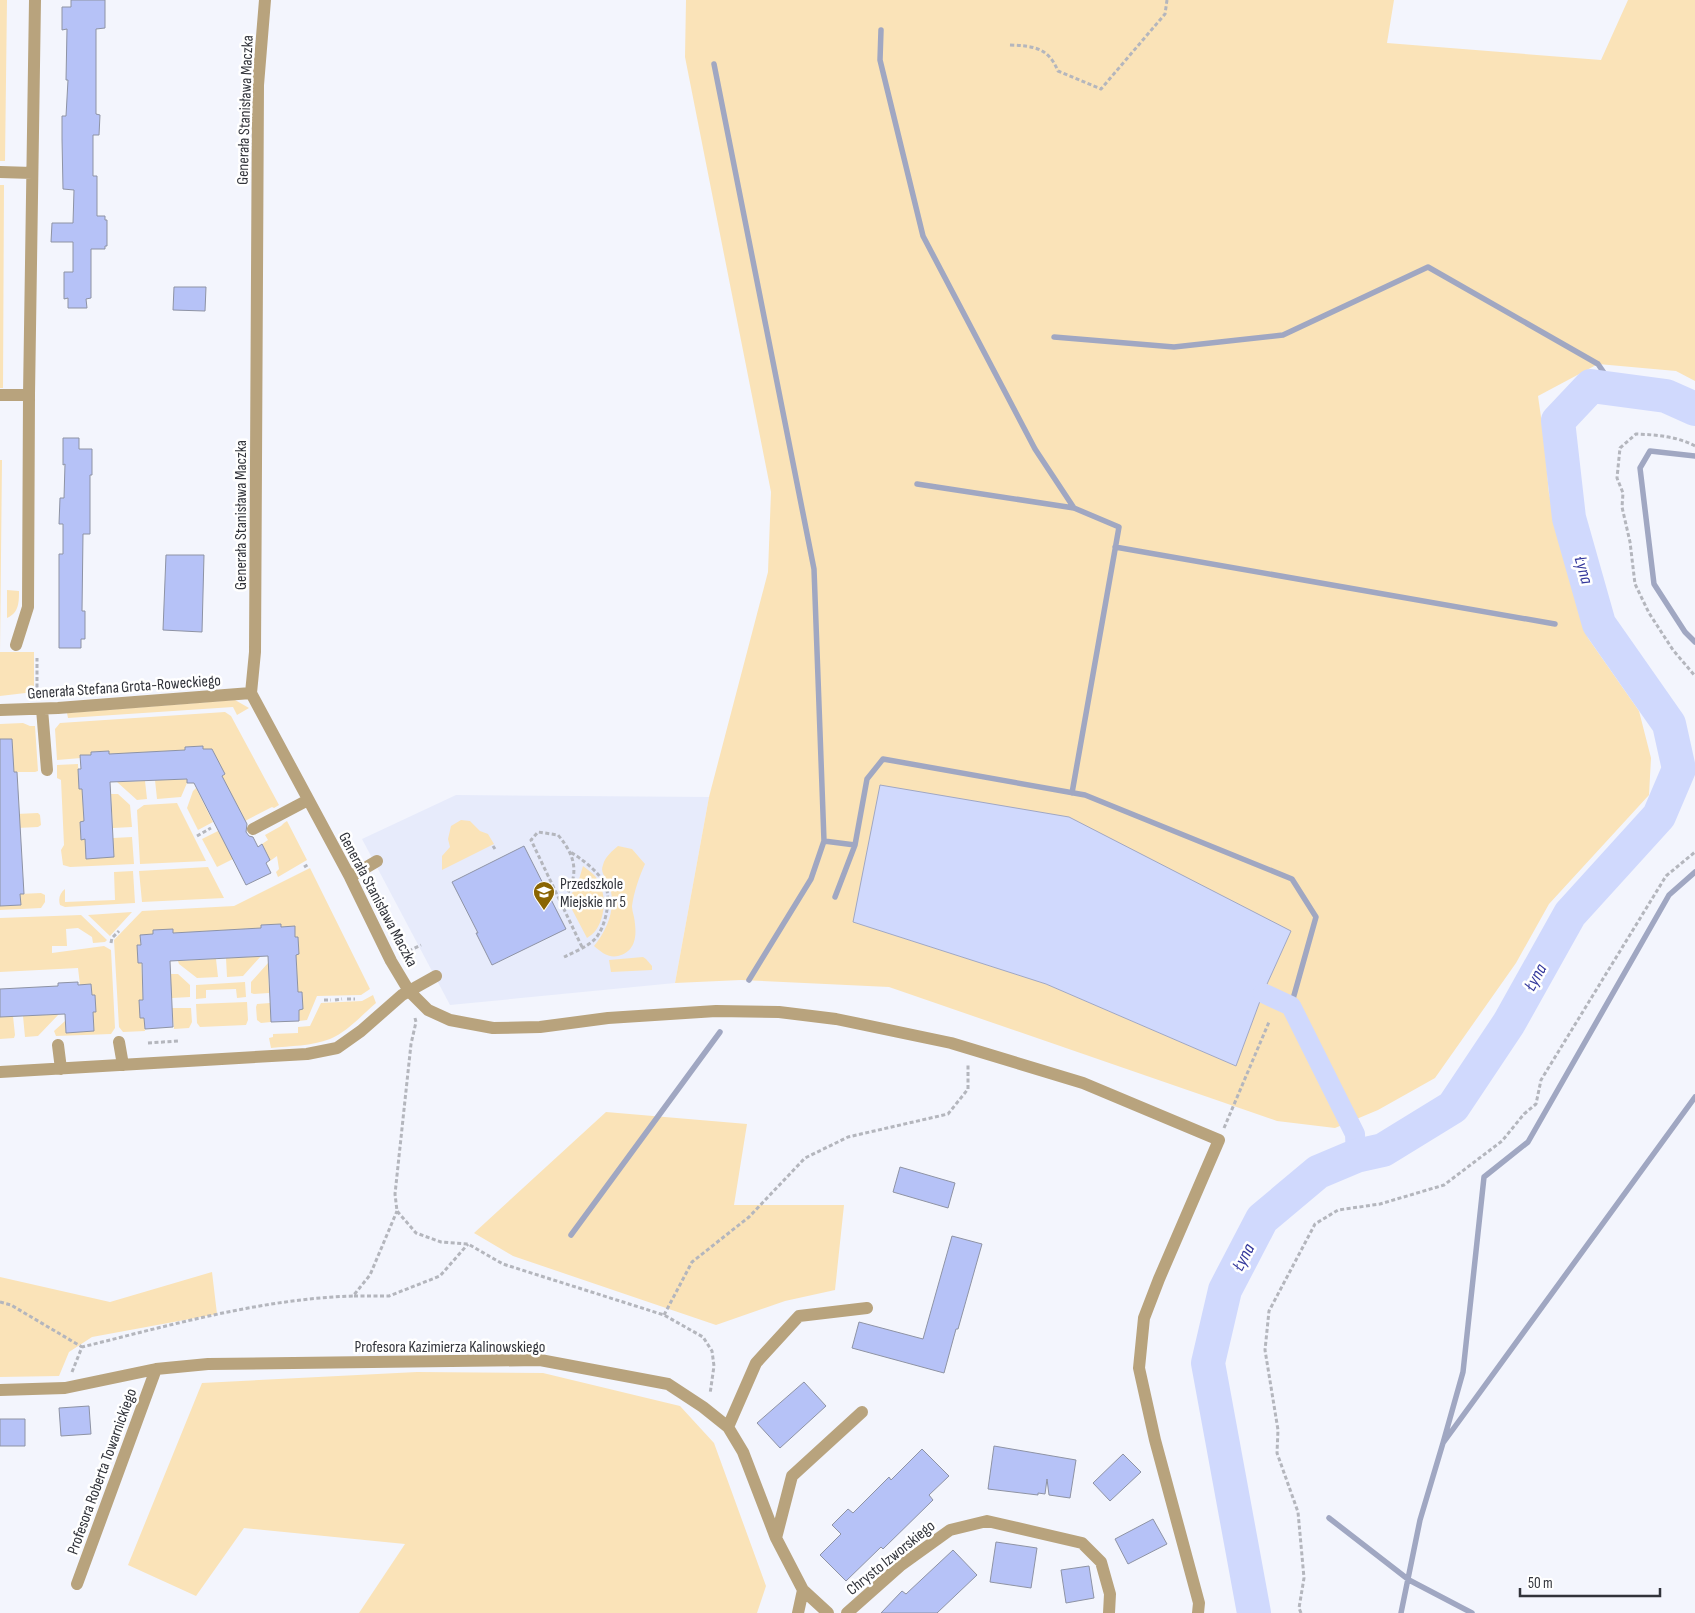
<svg xmlns="http://www.w3.org/2000/svg" width="1695" height="1613" font-family="'Sofia Sans Condensed',sans-serif">
<style>
.built{fill:#e7ebfb}
.green{fill:#fae3b8;fill-rule:evenodd}
.water{fill:#d0d9fd;stroke:#a0a7c2}
.lines{fill:none;stroke-linecap:round;stroke-linejoin:round}
.stream{stroke:#a0a7c2;stroke-width:5.5}
.canal{stroke:#d0d9fd;stroke-width:20}
.river{stroke:#d0d9fd;stroke-width:34}
.building{fill:#b6c2f7;stroke:#8e93a4}
.path{stroke:#b4b6bd;stroke-width:3;stroke-dasharray:4 2.5;stroke-linecap:butt}
.minor{stroke:#b8a37d;stroke-width:12}
.labels{text-anchor:middle;stroke-width:5;stroke-linejoin:round;paint-order:stroke}
.street-label{font-size:16px;fill:#31333a;stroke:#fff}
.poi-label{font-size:16px;fill:#31333a;stroke:#fff;text-anchor:start}
.water-label{font-size:18px;font-style:italic;fill:#35399c;stroke:#fff}
</style>
<rect width="100%" height="100%" fill="#f3f5fd"/>
<path class="built" d="M456,795L709,797L675,983L450,1005L362,839Z"/>
<path class="green" d="M0,0H7L5,161H0Z
M686,0H1394L1387,43L1601,60L1628,0H1695V381L1676,371L1598,364L1538,396L1544,438L1549,494L1588,638L1639,711L1651,758L1649,795L1549,904L1516,963L1435,1078L1378,1110L1335,1128L1277,1121L889,987L741,980L675,983L709,797L768,572L771,492L685,57ZM853,922L1291,931L1263,993L1236,1066L1046,984Z
M0,185H4L3,388H0Z
M0,460H2L0,652H34V692L0,696Z
M7,590L19,591C19,602 19,613 7,618Z
M235,700L249,708L237,715L233,707L68,718L67,713Z
M225,712L231,716L279,805L274,808L272,807L245,821L222,776L225,774L214,762L213,749H203L202,746L185,747V750L109,754L108,751L91,752V755H81V758L57,760L55,729L60,723Z
M23,723L30,726H35L38,771L35,772H14L0,756V724Z
M78,764L79,789H82L84,821L80,822L81,839H85L86,858L114,857L113,838L132,837L134,864L70,867L63,865L61,850L64,845L61,780L57,778V765Z
M187,779V783L181,797L157,799L155,780Z
M145,781L147,799L137,800L117,782Z
M196,788L213,822L198,830L187,808L193,791Z
M111,794H118L130,805L132,827L113,828Z
M177,803L206,861L140,864L137,810L144,805Z
M38,813L40,815L41,825L38,827L17,828L16,814Z
M461,820L470,821L480,831L488,834L494,844L442,870V856L450,847L448,839L451,826Z
M287,821L307,860L278,877L276,872L279,869L277,856L270,861L262,844L268,840L265,835L281,826L284,823Z
M218,831L233,859L217,867L202,839Z
M618,846L632,849L645,864C639,877 634,892 632,906C632,909 633,913 634,917C637,934 637,951 618,956C608,958 601,952 594,946C608,929 618,904 608,883C605,876 600,872 603,865C605,857 612,851 618,846Z
M583,866C587,869 592,873 595,876C607,890 606,916 596,930C594,933 590,936 587,938L567,900L577,886Z
M208,867L224,898L142,902L139,871Z
M310,868L370,989L361,995L317,996L307,1020L299,1021V1010L303,1009L302,992H298L296,955L299,954L298,937H295L294,926L281,927V924L261,925V928L173,933V930L153,934L140,935L143,1000H139L144,1018L145,1031L123,1032L119,1027L114,940L142,911L234,906Z
M133,871L135,903L65,907L60,905C58,898 60,893 65,889V902L115,900L114,872Z
M41,893L45,895V902L41,908L0,910V906L21,905L20,894Z
M132,912L110,936L88,915Z
M81,915L107,940L105,942L93,943L92,937L78,928L66,929L67,946H52V953L104,946L111,950L115,1028L111,1034L56,1036L54,1031L65,1021L66,1033L94,1031L93,1012H96L95,995H92L91,984L80,985L78,968L0,972V918Z
M261,956L243,976L227,977L226,958Z
M643,957L646,959L652,966V970L611,972L609,960Z
M216,959L218,977L197,978L179,964L178,961Z
M268,963L269,993L254,994L251,993V982Z
M170,974H178L190,985V997L172,998Z
M245,982L246,997L237,998L236,989L206,990V998L196,999V985Z
M373,995L376,1003C362,1015 347,1032 330,1039C312,1046 290,1046 271,1048L269,1038L273,1037V1034L298,1033V1027L310,1026L321,1003L362,1001Z
M247,1002L248,1020L246,1025L200,1027L197,1023L196,1004Z
M270,1003L271,1022L261,1023L257,1020L256,1007L257,1004Z
M172,1008H191L192,1022L189,1028L174,1029Z
M59,1014L38,1036L25,1037L23,1016Z
M13,1016L15,1035L14,1038L0,1039V1017Z
M606,1112L747,1124L734,1205H844L835,1290L785,1301L716,1325L513,1256L474,1233Z
M212,1272L217,1314L92,1337L69,1352L59,1376L0,1377V1277L110,1302Z
M417,1372L543,1373L680,1406L714,1443L766,1586L757,1613H359L405,1544L244,1528L196,1596L128,1565L202,1383Z"/>
<path class="water" d="M880,785L1069,817L1291,931L1263,993L1236,1066L1046,984L853,922Z"/>
<g class="lines">
<path class="stream" d="M881,30L880,60L923,236L1035,449L1074,508
M714,64L814,569L824,841L811,879L749,980
M1054,337L1174,347L1283,335L1428,267L1598,364L1615,389
M1695,456L1650,451L1640,468L1654,584L1685,632L1695,642
M917,484L1074,508L1119,527L1072,793
M1115,547L1555,624
M824,841L855,845
M835,897L855,845L867,779L883,759L1085,795L1292,879L1316,917L1291,1006
M571,1235L720,1032
M1443,1443L1463,1372L1484,1177L1528,1142L1669,895L1695,872
M1329,1518L1409,1580L1472,1613
M1401,1613L1420,1520L1443,1443L1695,1097"/>
<path class="canal" d="M1263,993L1291,1006L1355,1134L1356,1156"/>
<path class="river" d="M1254,1613L1208,1363L1225,1290L1262,1219L1318,1172L1356,1156L1383,1150L1453,1107L1509,1023L1570,914L1659,816L1679,769L1669,724L1599,624L1569,518L1558,421L1591,386L1666,396L1695,409"/>
</g>
<path class="building" d="M71,0H105V28L96,29V114L100,115L99,135H93V176H97V216H105V220H107V246H105V249H91V298L86,299L87,308H68V298L64,299V272H73V242H51L52,223H73L74,190L63,189L62,139V116H66L68,80H66L67,29L62,30V7H71Z
M174,287H206L205,311L173,310Z
M63,438H79V449H92V475H90V534H83L82,611H85V639H81V648H59V554H63V524H59L60,498H64L65,464L63,465Z
M166,555H204L202,632L163,630Z
M0,739H12L14,772H17L24,894H20L21,905L0,906Z
M203,746V749H212L225,774L222,776L247,824L246,832L249,836L253,837L258,847L262,844L270,860L266,863L271,873L246,885L194,783H187V779L110,782L114,857L86,859L85,839L81,840L80,822L84,821L82,789H79L78,769H81L80,755H91V752L109,751V754L185,750V747Z
M524,846L566,929L492,965L476,933H478L452,882Z
M281,924V927L295,926V937H298L299,954L296,955L298,992H302L303,1009L299,1010V1021L271,1022L268,956L170,961L173,1027L145,1029L144,1018H140L139,1000H143L142,963H138L137,945H141L140,935L153,934V930L173,929V933L261,928V925Z
M78,982V985L91,984L92,995H95L96,1012H93L94,1031L66,1033L65,1014L0,1017V989L58,986V983Z
M900,1167L955,1183L948,1208L893,1192Z
M952,1236L982,1244L958,1329H956L944,1373L852,1348L859,1322L923,1339Z
M804,1382L826,1406L780,1448L757,1423Z
M89,1406L91,1434L61,1436L59,1408Z
M0,1419H25V1446H0Z
M994,1446L1076,1460L1070,1498L1049,1495L1047,1479L1045,1494L1038,1493V1495L988,1489Z
M922,1449L949,1476L929,1495L933,1500L883,1549L881,1547L846,1581L820,1555L841,1534L832,1525L848,1509L853,1513L889,1477L891,1480Z
M1123,1454L1141,1472L1110,1501L1093,1483Z
M1153,1519L1167,1544L1128,1564L1115,1539Z
M996,1542L1037,1548L1031,1588L990,1582Z
M953,1550L977,1575L937,1613H881L902,1591L906,1594Z
M1089,1566L1094,1598L1066,1603L1061,1570Z"/>
<g class="lines">
<path class="path" d="M1010,45C1033,46 1048,47 1058,71L1101,89L1165,14L1167,0
M1695,446C1676,436 1657,435 1636,434L1620,448L1617,478L1623,493L1622,507L1630,542L1635,584L1649,613L1673,650L1695,676
M37,694V658
M197,836L211,828
M493,846L495,849
M304,867L309,864
M562,904C578,877 579,860 558,835L538,832L531,840L582,947
M111,943L112,938L119,931
M403,954L421,945
M564,957C574,952 587,947 595,939C605,928 611,902 606,887C602,874 581,858 570,852
M347,999H355
M324,1000H331
M335,1000L342,999
M415,1018L416,1022L411,1044L395,1194L397,1211L416,1233L441,1242L468,1244L503,1264L664,1315L703,1337L712,1351L714,1366L710,1394
M148,1043L178,1041
M1224,1128L1269,1022
M354,1296H389L440,1276L468,1244
M0,1302L11,1305L82,1347
M664,1315L692,1262L749,1217L805,1158L848,1137L948,1114L968,1089V1064
M72,1372L82,1347C171,1325 261,1299 353,1296L370,1275L397,1211
M1301,1613L1299,1608L1304,1578L1298,1512L1277,1453L1278,1430L1265,1350L1269,1311L1315,1224L1338,1210L1380,1204L1444,1185L1502,1141L1524,1114L1536,1104L1541,1080L1666,876L1695,852"/>
<path class="minor" d="M265,0L258,85L255,652L251,693L350,877L391,961L409,991L428,1010L450,1020L493,1028L540,1027L608,1018L716,1011L779,1012L836,1019L951,1043L1083,1083L1219,1140L1159,1279L1144,1318L1139,1368L1155,1440L1199,1603L1198,1613
M0,172L32,173
M0,395H29
M16,645L28,607L29,395L35,0
M42,709L47,770
M0,710L58,708L251,693
M253,829L308,800
M350,877L377,861
M119,1042L123,1065
M58,1045L61,1069
M0,1072L307,1054L337,1048L361,1031L402,995L436,976
M0,1390L65,1388L156,1369L208,1364L540,1360L668,1384L703,1407L728,1427L743,1452L776,1538L803,1590L828,1613
M728,1427L756,1363L799,1316L867,1308
M776,1538L792,1476L862,1412
M77,1584L156,1369
M798,1613L803,1590
M847,1613L900,1566L950,1530L987,1521L1082,1543L1101,1562L1110,1594L1109,1613"/>
</g>
<defs>
<g id="school-pin" transform="scale(1.125)"><path d="M0 17L-7.5 6A9.5 9.5 0 1 1 7.5 6Z" fill="#8a6503" stroke="#fff"/><path d="M0-5L7-2L0 1L-7-2ZM-4 1L0 2.5L4 1V4Q0 6-4 4Z" fill="#fff"/></g>
</defs>
<g fill-rule="evenodd">
<use href="#school-pin" x="544" y="892"/>
</g>
<g class="labels">
<g class="street-label">
<text transform="translate(244 110) rotate(-88)" y="6">Generała Stanisława Maczka</text>
<text transform="translate(240 515) rotate(-90)" y="6">Generała Stanisława Maczka</text>
<text transform="translate(124 686) rotate(-4)" y="6">Generała Stefana Grota-Roweckiego</text>
<text transform="translate(379 899) rotate(62)" y="6">Generała Stanisława Maczka</text>
<text x="450" y="1352">Profesora Kazimierza Kalinowskiego</text>
<text transform="translate(101 1471) rotate(-70)" y="6">Profesora Roberta Towarnickiego</text>
<text transform="translate(890 1557) rotate(-39)" y="6">Chrysto Izworskiego</text>
</g>
<g class="poi-label">
<text x="560" y="889">Przedszkole<tspan x="560" dy="18">Miejskie nr 5</tspan></text>
</g>
<g class="water-label">
<text transform="translate(1584 570) rotate(74)" y="6">Łyna</text>
<text transform="translate(1535 977) rotate(-61)" y="6">Łyna</text>
<text transform="translate(1243 1257) rotate(-62)" y="6">Łyna</text>
</g>
</g>
<path d="M1520 1588v8h140v-8" fill="none" stroke="#31333a" stroke-width="2.5"/>
<text x="1528" y="1588" font-size="15" fill="#31333a" stroke="#ffffff" stroke-width="4" paint-order="stroke">50 m</text>
</svg>
